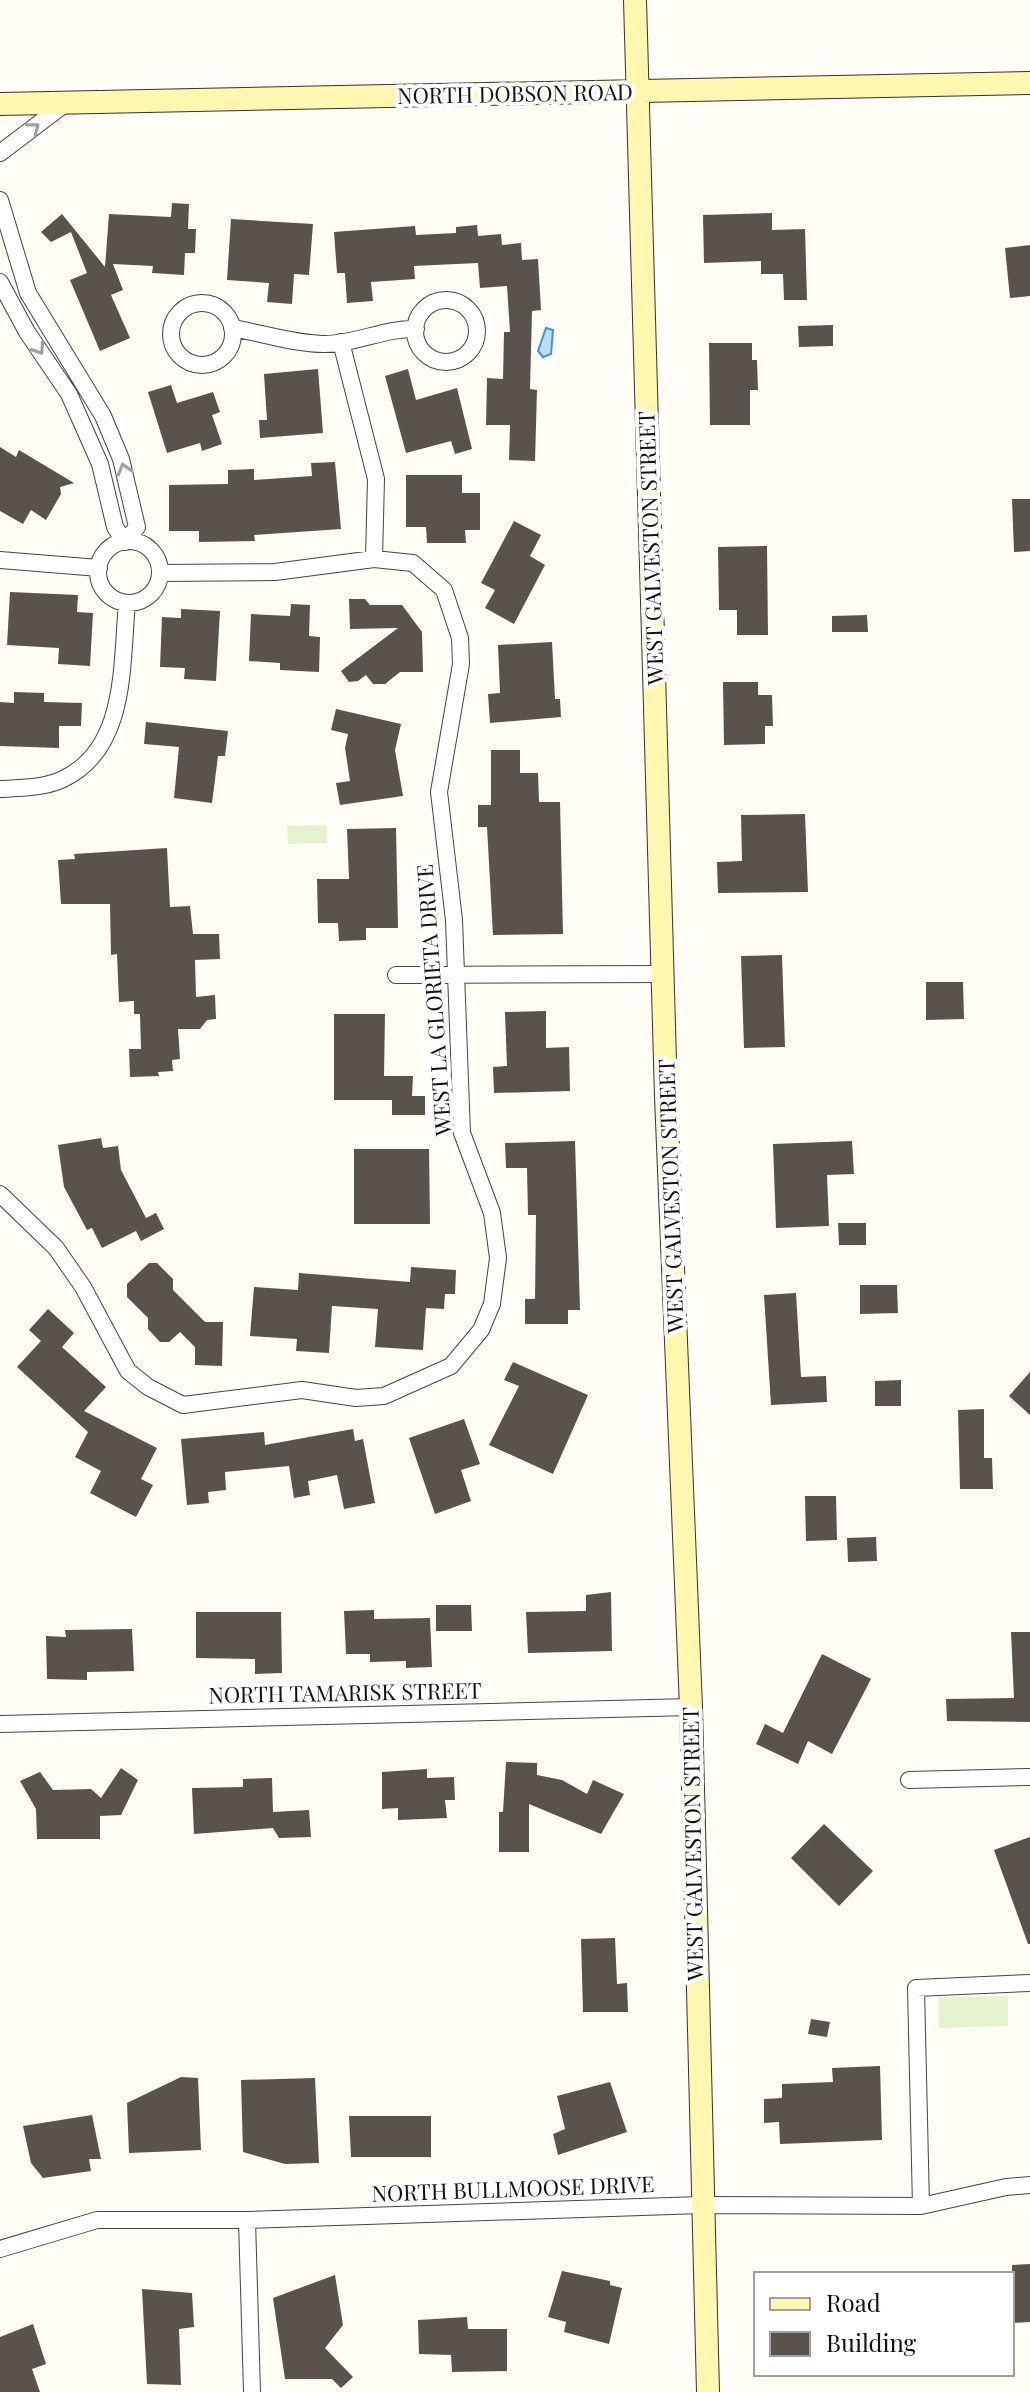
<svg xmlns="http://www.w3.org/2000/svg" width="1030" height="2392" font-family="'Playfair Display',serif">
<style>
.pitch{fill:#e6f2cf}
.water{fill:#b9e0f7;stroke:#3f96cf;stroke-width:2}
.building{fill:#5a524d}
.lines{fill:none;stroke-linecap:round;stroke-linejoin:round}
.street-casing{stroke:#444;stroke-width:18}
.secondary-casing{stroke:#333;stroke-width:24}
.street{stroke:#fff;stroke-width:16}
.secondary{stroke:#fff6b0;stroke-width:22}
.oneway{stroke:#a0a0a0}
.labels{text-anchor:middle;stroke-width:8;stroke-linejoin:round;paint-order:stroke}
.street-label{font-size:22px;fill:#111;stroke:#fff}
</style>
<rect width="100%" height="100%" fill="#fffdf5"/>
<path class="pitch" d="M326,825L327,843L288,844L287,826Z
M1008,1996V2026L939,2028V1997Z"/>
<path class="water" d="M546,328L553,330L551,354L543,357L538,351Z"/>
<path class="building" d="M172,203L189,204L188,229H196L195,253H185L184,275L152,273L153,266L113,264L123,290L111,295L130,338L100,351L70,280L87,273L71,232L51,242L41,232L62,214L105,267L109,214L171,217Z
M772,213V230L805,229L807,300H784L783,274H761V261L704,263L703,215Z
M231,219L313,224L309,275L294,274L292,304L267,302L269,283L227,280Z
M477,225L478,236L501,234L502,245L521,243L522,260L538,259L541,310L532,311L530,389L537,390L535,461L509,460L510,425H486L487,378L503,379L504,332H510L507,286L480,288L478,263L414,266L415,279L371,282L373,301L347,303L345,273H337L334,232L415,226L416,235L456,233V227Z
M1030,245V296L1010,298L1005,248Z
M833,325V346L799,347L798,326Z
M709,343H752V360H757L758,390H750V425H710Z
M318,369L323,433L260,438L259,420H267L264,374Z
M408,369L416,400L457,388L472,449L455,454L451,441L406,453L385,376Z
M171,385L177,403L213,392L220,412L212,415L222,444L202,451L200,443L167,453L148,392Z
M0,447L16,457L19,450L74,483L60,487L61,494L46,520L31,510L23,524L0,511Z
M335,462L341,529L254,535L255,541L199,542V531H169V485L228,484V470L254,469V480L312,476L311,463Z
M406,475H462V493H480V530H465L466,543H427L426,527H406Z
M1012,499H1030V551L1014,552Z
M514,521L541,535L530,556L545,565L514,624L485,608L495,590L481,583Z
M767,546L768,635H737V610H719L718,547Z
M10,592L78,595L77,612L93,613L90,666L58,664L59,648L7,645Z
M349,599H365L370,605H402L422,632L423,672H400L385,684H373L366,675L358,681L349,682L341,671L398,628L350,629Z
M291,604L310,605L309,636L320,637L319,672L280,670V663L249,661L251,614L290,616Z
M181,609L220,611L216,681L184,679L185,668L160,667L162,617L181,618Z
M867,615L868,632H832V616Z
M552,642L555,699H560L561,717L490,723L488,694L500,693L498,645Z
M723,682H758V695H772L773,726H765V744L724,745Z
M14,692L44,693V702L82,703L81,726H59V748L0,746V702L14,703Z
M336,709L401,724L395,750L403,796L340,805L336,783L350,781L345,748L348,734L331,730Z
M146,722L228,731L225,756H218L212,803L174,798L179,747L144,744Z
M491,750H520V773H538L539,802H560L563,934L493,935L487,827H478V805H491Z
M805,814L808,892L718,893L717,862L742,861L741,815Z
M396,828L398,928H366V940L339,941L338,923H318L317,879H349L347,829Z
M167,848L170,907L190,906L193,934H219L220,959L195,960L196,997L215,995L216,1019L207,1020L200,1029H178L180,1059L172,1060L173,1071L158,1072L159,1076L130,1077L129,1049H141L140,1014H134V1001L119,1002L117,954L111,955L110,904H61L58,860L75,859L74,854Z
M782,955L785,1047L744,1048L741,956Z
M926,982H963L964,1019L926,1020Z
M546,1011V1048L569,1047L570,1091L494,1093L493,1067L507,1066L505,1012Z
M334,1014H385L384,1076H413L412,1096H425V1115H392V1100H334Z
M101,1138L103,1148L118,1146L121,1170L146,1218L156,1213L164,1229L141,1241L136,1231L102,1248L92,1228L87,1230L64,1187L58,1145Z
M575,1141L580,1310H568V1324H525V1299H535L536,1215H528L527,1168H506L505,1143Z
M852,1141L854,1174L827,1175L829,1226L776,1228L773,1144Z
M354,1149H429L430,1224H354Z
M838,1223H866V1245H839Z
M149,1263H157L173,1279V1290L205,1322H223L222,1366L195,1365V1347L180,1332L169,1342H160L148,1329V1318L127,1297V1284Z
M411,1267L456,1270L455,1294H445L444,1309L426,1308L423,1350L375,1347L378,1309L332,1306L329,1353L296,1351L297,1339L250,1336L254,1287L298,1290L299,1273L410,1282Z
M860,1285H897L898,1313L860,1314Z
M796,1293L801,1377L826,1376L827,1402L771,1405L764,1295Z
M48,1309L74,1333L62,1347L106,1387L84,1411L157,1448L141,1479L153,1485L136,1517L90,1493L101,1471L75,1457L88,1432L17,1367L41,1341L29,1330Z
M513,1362L588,1395L553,1474L489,1445L519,1386L504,1380Z
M1030,1372V1415L1009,1396Z
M901,1380V1406H875V1381Z
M984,1409V1458H992L993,1489H960L958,1410Z
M464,1419L480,1464L461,1470L471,1501L435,1514L409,1438Z
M353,1429L355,1441L363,1439L375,1503L344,1509L337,1475L308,1481L310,1495L294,1498L289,1466L225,1472L226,1490L208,1492L209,1503L187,1505L181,1439L264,1432L265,1445Z
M805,1496H836L837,1540L806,1541Z
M876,1537L877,1561L848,1562L847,1538Z
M611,1592L612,1651L528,1653L526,1612L586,1611V1595Z
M436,1605H471L472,1631H436Z
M374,1610V1619L430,1618L432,1667L406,1668V1661L370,1662V1654H346L344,1611Z
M196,1612H281L282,1673L255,1674V1659L196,1658Z
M132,1629L134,1671L87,1672V1680L47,1679L46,1636L66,1637L65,1630Z
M1011,1632H1030V1722L947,1721L946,1699L1014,1698Z
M822,1654L871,1679L832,1754L808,1741L798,1764L756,1744L765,1724L783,1733Z
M506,1762L537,1763V1775L562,1780L587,1794L593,1780L624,1794L601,1834L529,1804V1852H499V1812H503Z
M121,1768L138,1780L121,1815L100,1816V1839H37L36,1809L20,1781L40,1772L53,1790L91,1789L101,1798Z
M427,1769V1778L454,1777L455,1800H445L447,1818L398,1820V1808L382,1809V1772Z
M272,1778L273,1812L309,1810L311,1837L279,1838L273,1828L194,1834L192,1788L243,1787V1779Z
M824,1824L873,1871L839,1906L791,1858Z
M1030,1837V1944H1028L994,1850Z
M615,1938L617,1984L627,1983L628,2012H583L581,1939Z
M811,2019L830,2022L827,2037L808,2034Z
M880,2066L882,2140L780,2144L779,2122L764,2123V2099L782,2098V2084L833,2082L832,2068Z
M181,2077L198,2078L201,2150L129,2153L127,2103Z
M315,2078L319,2163L285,2164L243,2152L241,2080Z
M610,2082L627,2132L558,2155L553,2134L565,2129L557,2096Z
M92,2115L101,2159H89L91,2171L43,2178L31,2163L23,2126Z
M349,2116H431V2157H351Z
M1030,2264V2322L1012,2323V2265Z
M562,2271L610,2281V2285L622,2288L609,2344L564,2332L566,2322L548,2317Z
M335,2275L343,2325L325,2348L353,2377L341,2388L332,2379H285L273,2298Z
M142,2289L192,2293L194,2327L179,2329L181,2385L147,2384Z
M467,2317L468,2329H507V2371L452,2372L451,2355L419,2354L418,2320Z
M33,2324L46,2364L32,2369L40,2392H0V2337Z"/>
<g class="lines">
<g class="street-casing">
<path id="street" d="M0,153L66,103
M0,200L28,293L103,416L121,459L137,527L125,542L115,527L100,464L69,394L27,332L0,282
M415 331a31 31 0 1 1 62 0a31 31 0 1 1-62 0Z
M171 334a31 31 0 1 1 62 0a31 31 0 1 1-62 0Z
M232,328C262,333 295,344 324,344C357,344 384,328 416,329
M341,342L376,479L374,559
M98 572a31 31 0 1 1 62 0a31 31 0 1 1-62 0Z
M0,560L99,568
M0,789C20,788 43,788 61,780C128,750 121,664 127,603
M396,975L664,974
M0,1194L56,1248L83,1287L128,1371L148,1387L183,1405L302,1390L356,1398L384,1396L451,1366L481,1330L492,1304L498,1258L492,1213L462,1133L454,920L439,792L461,664L460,638L444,590L413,563L374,559L275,572L160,573
M0,1724L691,1707
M909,1780L1030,1777
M921,2206L916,1988L1030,1983
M247,2220L252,2392
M0,2249L97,2220H247L701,2205L921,2206L1006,2187L1030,2185"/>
</g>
<g class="secondary-casing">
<path id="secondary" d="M635,0L666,1097L691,1707L708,2392
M0,104L1030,83"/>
</g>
<use href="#street" class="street"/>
<use href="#secondary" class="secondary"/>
</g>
<defs><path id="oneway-chevron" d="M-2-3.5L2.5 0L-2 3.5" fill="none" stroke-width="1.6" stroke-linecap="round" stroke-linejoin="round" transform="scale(2)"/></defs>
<g class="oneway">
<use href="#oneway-chevron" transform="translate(34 128) rotate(-38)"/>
<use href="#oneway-chevron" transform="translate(39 349) rotate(56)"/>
<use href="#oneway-chevron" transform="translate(124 469) rotate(-106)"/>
</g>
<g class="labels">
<g class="street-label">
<text transform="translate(515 94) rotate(-1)" y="8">NORTH DOBSON ROAD</text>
<text transform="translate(651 548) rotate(-92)" y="8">WEST GALVESTON STREET</text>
<text transform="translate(434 1000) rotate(-94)" y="8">WEST LA GLORIETA DRIVE</text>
<text transform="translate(671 1196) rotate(-92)" y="8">WEST GALVESTON STREET</text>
<text transform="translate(345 1693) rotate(-1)" y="8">NORTH TAMARISK STREET</text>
<text transform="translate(693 1844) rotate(-91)" y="8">WEST GALVESTON STREET</text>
<text transform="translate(513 2189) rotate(-2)" y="8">NORTH BULLMOOSE DRIVE</text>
</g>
</g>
<rect x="754" y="2272" width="260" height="104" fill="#ffffff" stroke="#a0a0a0" stroke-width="2"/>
<rect x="770" y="2298" width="40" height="12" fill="#fff6b0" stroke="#a0a0a0" stroke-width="2"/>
<text x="826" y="2312" font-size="24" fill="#111111">Road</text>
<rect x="770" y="2332" width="40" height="24" fill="#5a524d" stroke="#a0a0a0" stroke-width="2"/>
<text x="826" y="2352" font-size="24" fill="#111111">Building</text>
</svg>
